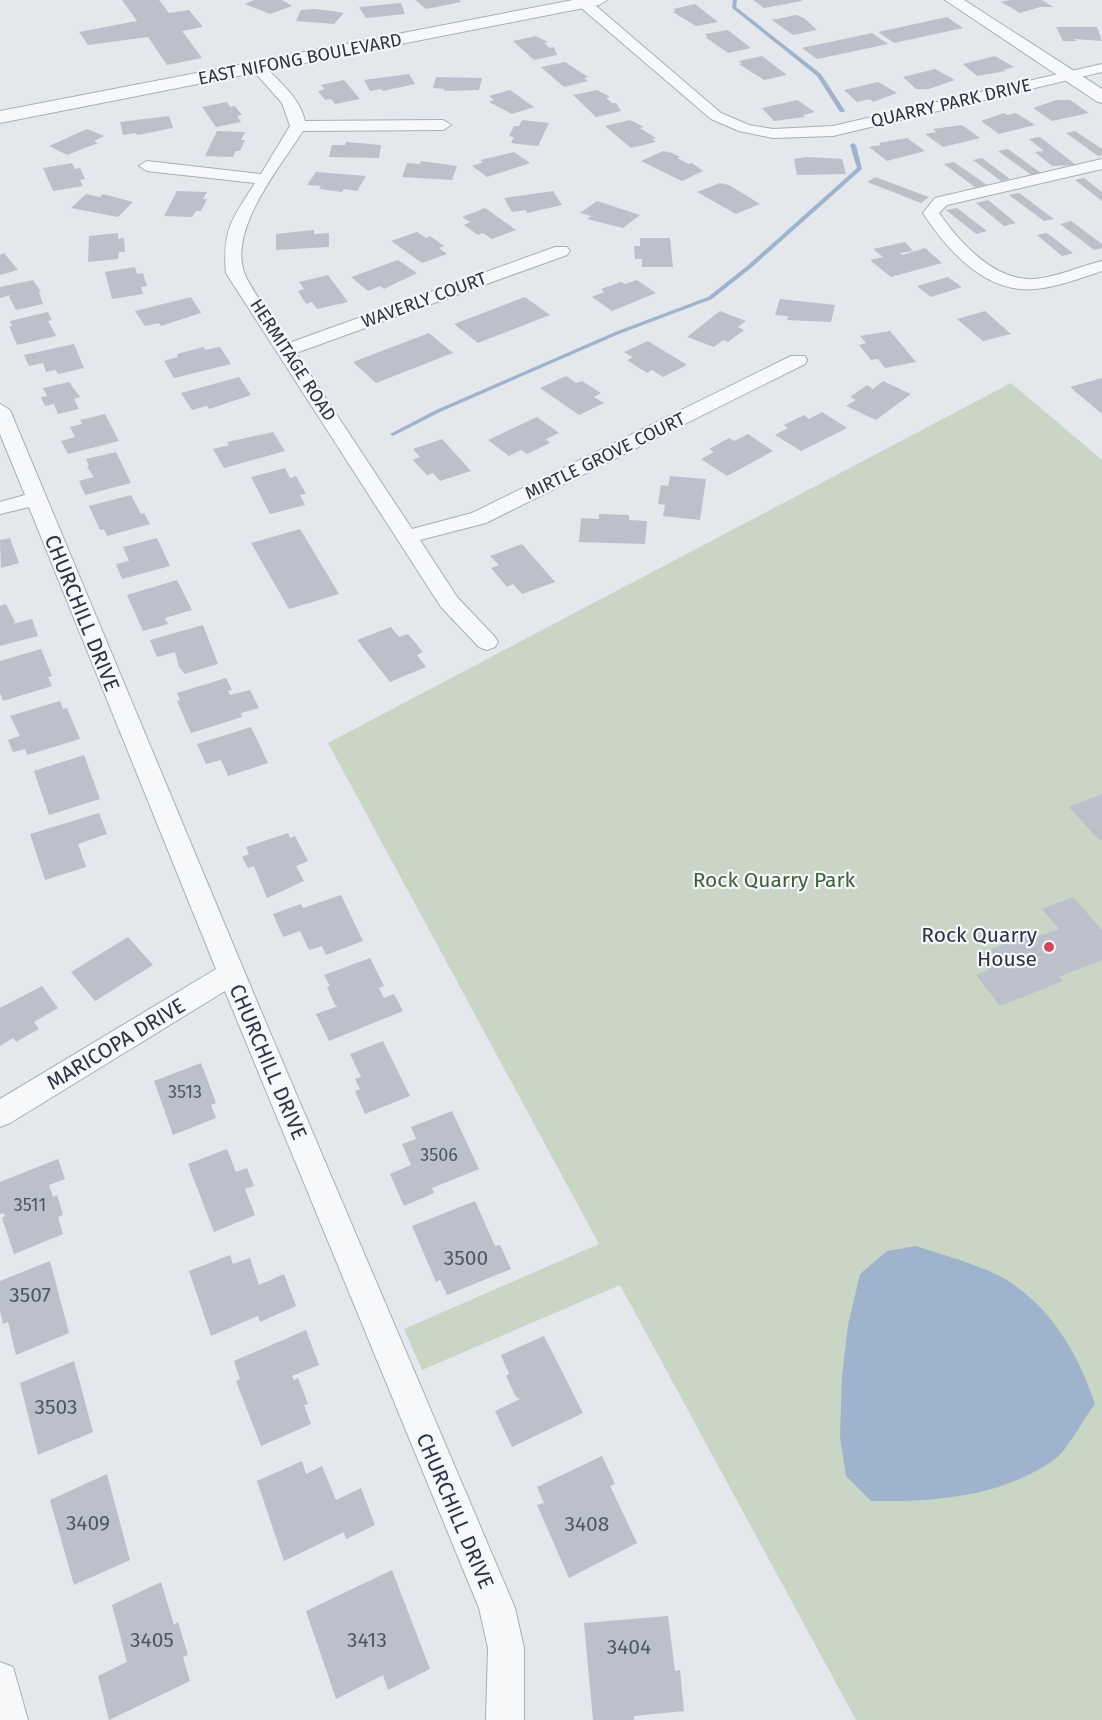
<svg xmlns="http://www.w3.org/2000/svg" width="1102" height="1720" font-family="'Fira Sans',sans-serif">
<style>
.green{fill:#c9d6c5}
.water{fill:#9fb4cc}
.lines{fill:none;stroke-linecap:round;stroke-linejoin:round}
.stream{fill:#9fb4cc;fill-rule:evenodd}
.building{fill:#bbc0ca}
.minor-casing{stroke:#a9aeb7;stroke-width:2}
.tertiary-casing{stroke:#a9aeb7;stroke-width:2}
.minor{fill:#f7f8fa;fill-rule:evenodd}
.tertiary{fill:#f7f8fa;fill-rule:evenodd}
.poi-dot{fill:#d1495b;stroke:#f4f6f9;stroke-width:2}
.labels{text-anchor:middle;stroke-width:4.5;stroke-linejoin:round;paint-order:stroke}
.far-street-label{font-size:18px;fill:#2b3445;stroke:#f4f6f9}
.number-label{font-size:18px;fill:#4f5766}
.street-label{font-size:21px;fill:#2b3445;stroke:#f4f6f9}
.park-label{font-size:21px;fill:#3f6138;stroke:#f4f6f9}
.poi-label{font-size:21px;fill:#2b3445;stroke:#f4f6f9;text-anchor:end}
.near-number-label{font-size:21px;fill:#4f5766}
</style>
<rect width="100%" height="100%" fill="#e4e7ec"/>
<path class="green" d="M1011,383L1102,460V1720H856L620,1285L422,1370L404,1329L599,1244L328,743Z"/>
<path class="water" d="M916,1246C941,1254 990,1268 1010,1282C1053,1311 1079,1355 1095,1404C1084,1418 1067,1451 1054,1460C1001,1497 933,1502 871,1501L846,1476L840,1437L842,1376L848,1325L860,1274L887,1251Z"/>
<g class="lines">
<path class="stream" d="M733,0H737L736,7L821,74L845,111L844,112H840L817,76L732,8Z
M853,143L856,145L862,169L751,268L712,299L619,334L440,412L395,435L393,436L390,434L436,410L615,332L708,297L747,266L857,168L850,145Z"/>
</g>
<path class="building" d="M122,0H159L169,13L189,10L203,27L182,31L202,58L167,65L148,37L88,45L79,32L137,21Z
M254,0H282L292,6L270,14L245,4Z
M415,0H459L461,2L426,9Z
M753,0H802V1L764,8Z
M1010,0H1042L1053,7H1040L1020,13L1001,2Z
M401,3L405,14L366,18L359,7Z
M695,4L718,22L696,26L673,12L676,11L673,9Z
M314,9L332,11L344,13L334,24L296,21L301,10Z
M796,15L804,18L817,30L793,35L772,20Z
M947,17L963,28L894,43L878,32Z
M1056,27H1097L1102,41L1075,39L1076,41H1063Z
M728,30L751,48L728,53L705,37H708L705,34Z
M872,33L888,44L817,59L802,48Z
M536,36L548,42L544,43L550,48L554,47L557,55L534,60L513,41Z
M762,56L787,75L764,80L739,64H742L739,61Z
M995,56L1014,67L1003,70L1006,71L977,76L963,64Z
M565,62L588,77L584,78L588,81L564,87L541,67Z
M935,69L955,80L929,89H916L903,77Z
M409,74L415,84L383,91L381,89L370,91L364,80Z
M436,77L482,78L479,90L444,91L445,89L433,88Z
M344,80L360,99L335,104L331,99L325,100L318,91L325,89L321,85Z
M878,82L897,93L873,102L870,99L857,102L844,90Z
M510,90L534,107L512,114L489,102L494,100L489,96Z
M597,90L610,97L606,98L612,103H616L621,111L596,117L573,95Z
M797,100L815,112L803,115L805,117L774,121L762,108Z
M1056,100H1070L1089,113L1052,121L1033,108Z
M227,102L230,107L235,106L242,115L237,116L241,122L216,127L202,107Z
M1004,113L1007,115L1016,113L1035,125L999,134L981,121Z
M169,116L173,128L137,135L136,133L123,135L120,122Z
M522,120L549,123L538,146L511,143L514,137L509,136L514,126H519Z
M630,120L644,127L640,128L656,138L652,139L656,142L631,148L605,126Z
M962,125L980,138L943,147L925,134L936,132L933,129Z
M87,129L104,136L94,141L98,143L67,155L49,146Z
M217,131L245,132L241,140H245L240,151H236L233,157L205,156Z
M1075,131L1102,149V155L1098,156L1066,133Z
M1040,137L1076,165L1052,166L1035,152L1044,151L1029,139Z
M907,138L925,151L887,161L869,147L881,145L879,143Z
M346,142L381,145L379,158L329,157L332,145H345Z
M1008,149L1041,173L1031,175L998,151Z
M663,151L672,153L680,157L677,158L689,164L692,163L703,171L682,181L641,161Z
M514,152L530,163L487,177L472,166L483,162L480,160Z
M807,157L842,159L846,174L797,175L794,159Z
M982,158L1010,179L1001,181L973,160Z
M421,161L457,166L452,180L402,177L407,163L420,164Z
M954,162L987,185L976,188L944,164Z
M72,163L75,169L80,168L85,179L80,180L83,186L53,191L43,168Z
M316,172L366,176L357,191L344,189L342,192L319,189L321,186L307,185Z
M875,177L929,197L921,203L867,182Z
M1084,178L1102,192V201L1075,180Z
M720,183L729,185L760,204L736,214L697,192Z
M177,191L207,192L203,199H207L201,211H196L192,217L164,216Z
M553,191L562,205L527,213L526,210L512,212L504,198Z
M1019,193L1054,219L1044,221L1009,195Z
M86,194L100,197L103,194L133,202L118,217L71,208Z
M988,200L1016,223L1004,226L976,203Z
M597,201L640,215L623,228L587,219L591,216L580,213Z
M485,208L516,230L492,239L483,233L478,235L464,225L470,222L462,217Z
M957,208L987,231L976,234L946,210Z
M1071,221L1102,244V248L1094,250L1060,224Z
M314,230V234L329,233V247L276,250V234Z
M417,232L426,238L430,236L444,246L439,248L447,254L422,263L391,241Z
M118,233V239L124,238L125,252H119L118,259L88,262L89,236Z
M1047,233L1073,253L1062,256L1037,235Z
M640,238H670L673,267H642V259H635L634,246H640Z
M905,242L913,251L900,253L903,255L925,248L942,263L891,277L870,260L883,257L873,249Z
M4,253L18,270L0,275V255Z
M398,260L417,273L384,289L380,286L368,291L351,277Z
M135,267L137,274L143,273L147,286L141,287L143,294L112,299L105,272Z
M328,275L348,302L317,309L312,302L306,304L298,291L304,289L299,282Z
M948,277L962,287L931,297L917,286Z
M33,280L41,292H39L43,304L16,310L9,297L11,295L0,298V287Z
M637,280L656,293L612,311L592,297L604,292L601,289L621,282L625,284Z
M191,297L201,313L161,326L159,323L145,326L135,311Z
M525,297L550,315L478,343L454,324Z
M780,299L835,305L831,322L787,320L788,316L775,315Z
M720,311L746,321L738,327L744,330L728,342L723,340L714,347L687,337Z
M985,311L1011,334L983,341L957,319Z
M48,312L52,320L48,321L56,336L17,345L9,326H12L10,321Z
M890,331L916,362L885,368L878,359L871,360L859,345L866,343L860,336Z
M429,333L453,353L376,383L353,362Z
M648,341L687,365L663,377L652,370L647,373L627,360L633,357L624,352Z
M74,344L84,368L58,374L56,370L46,372L43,363L29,366L24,355Z
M204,347L205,350L220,347L231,364L174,378L164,361L178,357L177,354Z
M566,376L576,383L582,381L601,393L594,397L604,403L579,415L540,388Z
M239,377L251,395L209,409L207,406L192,410L181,393Z
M1102,378V414L1070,387Z
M883,381L911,394L876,420L846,406L856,400L850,397L867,385L873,389Z
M69,382L80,397L74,399L79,409L58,414L54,404L45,406L41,397L47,396L43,388Z
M822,412L847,428L801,451L775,435L788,428L784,425L804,415L809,419Z
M105,414L119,441L68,454L61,441L75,437L70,427L82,424L80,420Z
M537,417L559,433L546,439L550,443L527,454L521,450L509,456L488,440Z
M273,432L285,451L224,468L213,449L229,445L227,442Z
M748,434L773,451L727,476L701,459L714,452L709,449L729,438L734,441Z
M442,439L471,471L440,481L433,473L427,475L413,460L420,457L413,449Z
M116,452L131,483L85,495L79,481L94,477L87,467L89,466L86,459Z
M285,468L290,478L296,476L306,494L300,495L305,505L270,514L251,477Z
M670,476L706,479L700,520L663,516L665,505L658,504L661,485L668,486Z
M131,495L141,514L144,513L150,524L107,536L104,529L100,530L89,506Z
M599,514L629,515V520L647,521L645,544L579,542L581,518L599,519Z
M300,529L339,594L289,609L251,543Z
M10,538L19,563L1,568L0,540Z
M157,538L170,566L122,579L116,564L129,561L123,547Z
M522,544L555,582L522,594L513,584L507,587L491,568L499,565L490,556Z
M177,580L192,610L165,618L168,624L143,631L127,595Z
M6,604L15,622L13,624L32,619L38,636L0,646V606Z
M203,625L218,664L185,674L179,667L175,652L157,657L150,640Z
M391,627L399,637L408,634L423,652L417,655L426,667L390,682L357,640Z
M41,649L52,676L48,677L52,686L3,701L0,693V661Z
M226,678L232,690L228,691L230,695L250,690L259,708L241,713L242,717L191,733L177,701L180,700L177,693Z
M60,701L63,709L67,708L80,739L27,755L25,749L13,752L8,740L20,736L10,716Z
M251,727L268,763L228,776L221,760L206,764L197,744Z
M84,755L100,799L49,815L34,771Z
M1102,794V839L1099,840L1069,807Z
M99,813L107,834L78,844L86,867L45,880L30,834Z
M288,833L290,838L295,836L308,861L296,866L304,881L267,898L254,866L248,868L242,857L249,854L246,847Z
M341,895L363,941L326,955L322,946L309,950L300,931L283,937L273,914L301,904L303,908Z
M1073,897L1102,930V960L1059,977L1063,981L1000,1006L976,975L988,970L976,955L1028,935L1031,939L1059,929L1042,909Z
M128,937L153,965L95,1001L71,972Z
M370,958L384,986L379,988L384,998L394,994L403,1011L329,1041L316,1014L338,1006L335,1005L327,987L330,986L324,975Z
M42,986L58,1008L34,1022L39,1029L16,1042L13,1038L0,1046V1008Z
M383,1041L410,1096L365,1114L355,1091L360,1089L355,1079L361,1077L350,1054Z
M201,1063L216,1103L211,1105L216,1118L173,1135L154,1081Z
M452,1111L479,1169L432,1188L434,1193L404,1206L390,1174L411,1165L402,1144L416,1139L411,1127Z
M227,1149L236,1172L247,1168L254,1186L245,1189L255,1215L214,1232L188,1164Z
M58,1159L65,1179L49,1185L53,1197L57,1195L63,1215L58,1217L63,1234L14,1254L2,1218L5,1216L4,1213L0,1214V1182Z
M475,1201L495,1246L500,1245L511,1269L447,1295L440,1280L436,1282L412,1226Z
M230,1255L233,1264L250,1258L259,1285L284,1274L296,1306L260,1322L258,1316L211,1336L189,1271Z
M50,1261L69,1333L16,1355L8,1322L3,1324L0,1310V1281Z
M306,1330L319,1365L292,1376L294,1380L298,1378L308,1404L304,1405L311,1424L261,1446L236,1381L240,1379L234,1361Z
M544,1336L583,1413L512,1447L495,1411L520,1399L516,1397L506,1376L509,1374L501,1355Z
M74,1361L93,1432L38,1455L20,1383Z
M602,1456L615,1484L610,1486L637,1543L569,1578L537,1505L544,1503L537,1487Z
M302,1461L306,1474L322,1466L336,1500L361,1488L375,1525L346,1539L344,1532L284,1561L257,1481Z
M107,1474L130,1560L74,1585L50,1500Z
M392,1570L430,1669L388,1690L383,1675L336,1699L306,1611Z
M161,1582L174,1625L178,1622L188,1655L183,1657L190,1681L109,1720L98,1676L127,1662L112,1605Z
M668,1616L675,1671L680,1670L684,1711L634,1716V1720H593L584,1623Z"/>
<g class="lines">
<g class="minor-casing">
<path id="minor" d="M579,0H589L721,113L749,125L773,129L833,126L1102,64V72L833,136L773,138L739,131L711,119L579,6Z
M258,64L263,65C279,81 300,98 305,121L443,120L451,125L443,130L303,131C280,167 229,228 244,272C249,288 279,326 289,343L555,247H567L570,251L567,255L296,353L412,529L472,513L791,356H805L807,360L805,364L486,523L420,540L457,597L495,637L498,642L495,647L487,650L479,647L441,607L226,273C222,229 233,218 255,183L147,171L139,166L147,161L261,174L290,126L282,103L251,68Z
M1102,159V169L947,205L939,213C960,243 995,282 1035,279C1058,277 1080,266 1102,261V271C1080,278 1058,287 1035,289C986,294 947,250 923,213L935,198Z
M0,404L10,410L255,997L515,1608L524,1648V1720H486L488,1648L479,1608L225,991L10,1123L0,1127V1099L216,969L29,507L0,514V502L25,495L0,434Z
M0,1662L13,1667L28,1720H0Z"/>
</g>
<g class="tertiary-casing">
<path id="tertiary" d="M573,0H607L599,5L0,123V111Z
M945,0H964L1102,89V103L1096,101Z"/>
</g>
<use href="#minor" class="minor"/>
<use href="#tertiary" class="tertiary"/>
</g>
<circle class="poi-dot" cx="1049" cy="947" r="6"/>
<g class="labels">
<g class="far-street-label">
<text transform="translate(300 59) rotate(-11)" y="6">EAST NIFONG BOULEVARD</text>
<text transform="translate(951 103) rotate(-13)" y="6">QUARRY PARK DRIVE</text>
<text transform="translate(424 300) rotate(-20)" y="6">WAVERLY COURT</text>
<text transform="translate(293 360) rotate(57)" y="6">HERMITAGE ROAD</text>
<text transform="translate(605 456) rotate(-26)" y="6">MIRTLE GROVE COURT</text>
</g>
<g class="number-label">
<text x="185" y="1098">3513</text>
<text x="439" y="1161">3506</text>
<text x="30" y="1211">3511</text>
</g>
<g class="street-label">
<text transform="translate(82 613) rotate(68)" y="7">CHURCHILL DRIVE</text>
<text transform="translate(116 1044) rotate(-31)" y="7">MARICOPA DRIVE</text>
<text transform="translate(268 1062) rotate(67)" y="7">CHURCHILL DRIVE</text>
<text transform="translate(455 1511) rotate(67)" y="7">CHURCHILL DRIVE</text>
</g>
<g class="park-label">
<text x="774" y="887">Rock Quarry Park</text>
</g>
<g class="poi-label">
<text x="1037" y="942">Rock Quarry<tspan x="1037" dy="24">House</tspan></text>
</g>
<g class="near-number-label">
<text x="466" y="1265">3500</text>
<text x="30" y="1302">3507</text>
<text x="56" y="1414">3503</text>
<text x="88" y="1530">3409</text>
<text x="587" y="1531">3408</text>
<text x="152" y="1647">3405</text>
<text x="367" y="1647">3413</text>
<text x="629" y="1654">3404</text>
</g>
</g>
</svg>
